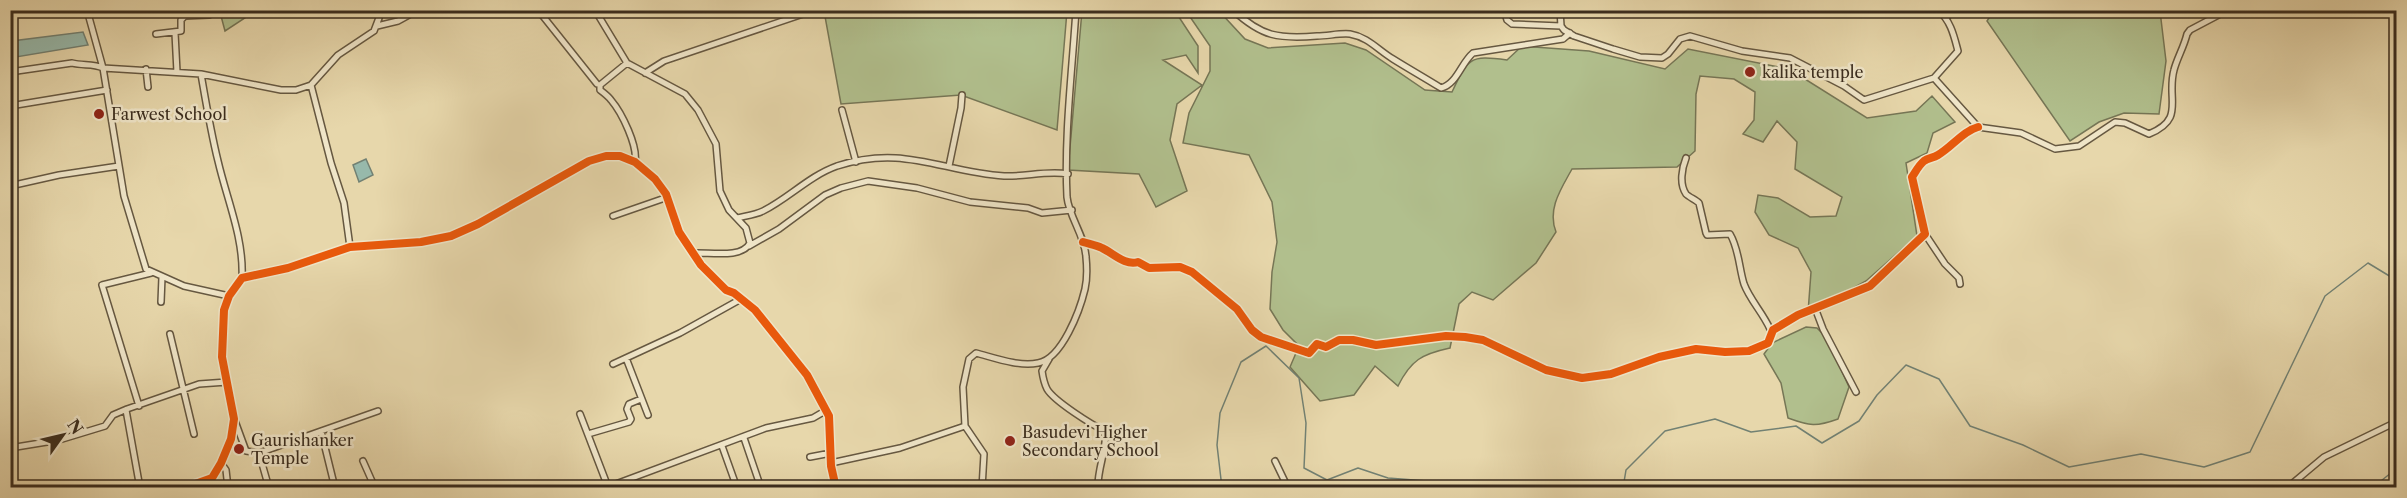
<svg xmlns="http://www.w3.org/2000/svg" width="2407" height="498" font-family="'Libre Caslon Text',serif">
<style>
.green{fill:#b1bf8d;stroke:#767656;stroke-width:1.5}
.water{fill:#97b9ab;stroke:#728173;stroke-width:1.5}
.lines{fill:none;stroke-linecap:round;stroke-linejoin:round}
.stream{stroke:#728173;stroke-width:1.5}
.street-casing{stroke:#665841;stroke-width:8}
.street{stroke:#efe5c8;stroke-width:5}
.cycleway-casing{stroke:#efe5c8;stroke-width:11}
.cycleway{stroke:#e8590c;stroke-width:8}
.poi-dot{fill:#8f2418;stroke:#efe5c8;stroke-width:2}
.labels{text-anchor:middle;stroke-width:5;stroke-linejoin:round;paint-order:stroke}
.poi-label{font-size:16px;fill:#3b2d1e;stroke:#efe5c8;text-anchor:start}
</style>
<rect width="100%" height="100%" fill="#e7d7ab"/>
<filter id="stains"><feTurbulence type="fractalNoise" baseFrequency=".00333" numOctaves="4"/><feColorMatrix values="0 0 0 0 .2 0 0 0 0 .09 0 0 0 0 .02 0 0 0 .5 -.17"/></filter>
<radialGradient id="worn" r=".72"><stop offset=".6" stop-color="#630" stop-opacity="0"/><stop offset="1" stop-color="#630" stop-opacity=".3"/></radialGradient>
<path class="green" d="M250,10L251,14L225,31L221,16L176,14L165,11Z
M1994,10L2160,11L2166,61L2159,114L2124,113L2099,122L2070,141L1987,21Z
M824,11H1067L1057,130L961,95L841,104Z
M1082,11H1175L1198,46V73L1186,55L1163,60L1202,85L1177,104L1170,140L1187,191L1156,207L1139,174L1068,170Z
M1186,11H1219L1245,39L1268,48L1345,43L1366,50L1425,90L1452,92C1468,58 1469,55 1507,60L1522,46L1589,51L1665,69L1688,49L1789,69L1867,118L1916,111L1932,96L1955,122L1933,133L1927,153L1906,163L1917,236L1866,281L1808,313L1811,272L1798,248L1769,235L1755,212L1758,195L1778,198L1810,217L1836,216L1842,197L1795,169L1797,142L1777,121L1763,142L1743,134L1754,120L1755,92L1734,79L1700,76L1696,94L1695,151L1677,167L1572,169C1561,189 1547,209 1556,232L1536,263L1493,300L1472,292L1459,304L1450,348C1422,354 1411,360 1398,386L1375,366L1354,395L1320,401L1290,367L1299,346L1283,330L1270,309L1272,272L1277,242L1272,202L1249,155L1183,143L1189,113L1210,71V46Z
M1806,327L1817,328L1827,338L1849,387L1838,419C1816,427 1810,426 1788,418L1781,383L1764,354L1772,343Z"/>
<path class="water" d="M83,32L88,45L16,57L12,41Z
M366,159L373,175L359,182L353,165Z"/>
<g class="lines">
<path class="stream" d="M1222,488L1217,445L1220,413L1241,362L1266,346L1299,378L1306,423L1304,468L1327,480L1358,468L1388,478L1479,485L1480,488
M1623,488L1626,470L1665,431L1715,419L1751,432L1796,426L1822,443L1859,421L1877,395L1906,365L1939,379L1970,426L2023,445L2069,467L2141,454L2204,467L2250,452L2325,296L2368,263L2396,280
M2372,488L2396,469"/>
<g class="street-casing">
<path id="street" d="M87,10L103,68L124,196L146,269L184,286L229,296
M538,10L597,84L600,85L627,63
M595,10L627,63L685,94L698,110L716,144L720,191L729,210L746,228L750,243C742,259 709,252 694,253
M1233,10C1262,37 1279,39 1317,36C1328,36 1339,33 1350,34C1368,37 1378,50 1393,59C1409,69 1425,78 1441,88C1457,84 1461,63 1473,53L1563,39L1570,33
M1504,10L1507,20L1512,24L1561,26
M1560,10L1561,26L1564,30L1574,36L1613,49L1640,57L1662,58L1668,54L1680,39L1690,36L1742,51L1790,58L1844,86L1864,100L1934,78L1958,51C1954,36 1951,21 1938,10
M1946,18L1954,10
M377,26L398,21L418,10
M175,33L177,72
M156,34L181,31V20L185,16L209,15
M146,69L148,87
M10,72L72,63C83,66 93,63 103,68L201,74L281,90H296L311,85L338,55L374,31L382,10
M645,73L664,61L815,10
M201,74C206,103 211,133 218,161C227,200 244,238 242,278
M1934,78L1978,127L2021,133L2055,149L2079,146L2115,122L2125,123L2149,134C2186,119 2166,99 2174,70C2177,58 2184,47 2187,34L2190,30L2228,10
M311,85L331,163L344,203L350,247
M600,85V90C604,93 608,96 611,100C622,113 638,146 635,162
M10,106L107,90
M842,110L856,162
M1686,158C1682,168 1679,184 1686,194C1689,197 1696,200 1699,203L1706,233L1707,235L1730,234C1739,249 1739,268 1744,284C1750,300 1763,313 1770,329L1773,330
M949,166L961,108L962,95
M10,186L59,175L119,166
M613,216L665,198L666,195
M737,218C745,216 755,215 763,211C789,198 809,176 837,166C904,144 942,172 1004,176C1025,177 1048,170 1068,174
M1925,234L1945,264L1959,278L1960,284
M1083,242C1089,244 1096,245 1102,248C1113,253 1125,266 1138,262L1149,268L1180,267L1192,272L1237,309L1252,330L1261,337L1309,353L1317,344L1326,347L1339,340H1353L1376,345L1446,336L1465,337L1483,340L1546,370L1582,378L1611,374L1659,357L1696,349L1725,352L1749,351L1768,343L1773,330L1798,315L1870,286L1925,234L1912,177C1916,171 1919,165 1924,161C1928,158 1933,158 1938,155C1952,147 1963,131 1978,127
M749,246L779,229L825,195L841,188L868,181L917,188L970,202L1028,208L1042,213L1072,210
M161,302L162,277
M1815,308L1823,329L1856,392
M170,334L194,434
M626,358L648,415
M1049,359L1042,371C1043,378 1044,383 1047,389C1054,401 1092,425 1105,431C1108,447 1097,469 1098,488
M613,364L680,333L741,299
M139,406L102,285L151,273
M126,410L140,488
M580,414L608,487
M235,421L246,451L259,453L269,488
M965,426L984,454L982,488
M321,431L378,411
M588,434L629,422L631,419L627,409L629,404L641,399
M744,438L761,488
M722,446L737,488
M10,448L59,440L105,426L113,415L127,409L199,384L227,382
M259,453L321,431L335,488
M810,457L831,453
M363,461L375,488
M1275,461L1288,488
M221,463L226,470L228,488
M831,463L900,448L965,426L963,387L969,359L976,353C995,358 1019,367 1038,363C1062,359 1080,310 1085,289C1087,280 1087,267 1086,257C1085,236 1069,217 1067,197C1064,136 1072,72 1076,10
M184,488L212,478L221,463L231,439L234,419L222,357L224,310L229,296L242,278L288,268L350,247L421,242L451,236L478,224L589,161L606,156H620L635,162L655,179L666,194L679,232L701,265L726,290L734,293L755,310L807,375L829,416L831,466L836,488
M605,488L766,428L813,418L825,411
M2287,488L2324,457L2396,422"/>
</g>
<use href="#street" class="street"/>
<g class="cycleway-casing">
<path id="cycleway" d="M1083,242C1089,244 1096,245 1102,248C1113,253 1125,266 1138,262L1149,268L1180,267L1192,272L1237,309L1252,330L1261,337L1309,353L1317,344L1326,347L1339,340H1353L1376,345L1446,336L1465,337L1483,340L1546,370L1582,378L1611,374L1659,357L1696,349L1725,352L1749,351L1768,343L1773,330L1798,315L1870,286L1925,234L1912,177C1916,171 1919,165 1924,161C1928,158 1933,158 1938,155C1952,147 1963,131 1978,127
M184,488L212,478L221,463L231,439L234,419L222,357L224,310L229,296L242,278L288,268L350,247L421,242L451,236L478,224L589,161L606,156H620L635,162L655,179L666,194L679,232L701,265L726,290L734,293L755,310L807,375L829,416L831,466L836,488"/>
</g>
<use href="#cycleway" class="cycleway"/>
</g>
<g class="poi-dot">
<circle cx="1750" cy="72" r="6"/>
<circle cx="99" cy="114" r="6"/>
<circle cx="1010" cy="441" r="6"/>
<circle cx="239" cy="449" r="6"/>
</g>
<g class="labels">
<g class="poi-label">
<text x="1762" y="78">kalika temple</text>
<text x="111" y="120">Farwest School</text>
<text x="1022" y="438">Basudevi Higher<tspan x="1022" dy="18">Secondary School</tspan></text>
<text x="251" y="446">Gaurishanker<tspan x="251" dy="18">Temple</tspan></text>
</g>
</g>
<rect width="2407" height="498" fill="none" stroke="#e7d7ab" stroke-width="36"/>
<rect x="12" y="12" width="2383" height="474" fill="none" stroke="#3b2d1e" stroke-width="3"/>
<rect x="18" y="18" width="2371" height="462" fill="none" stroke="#3b2d1e" stroke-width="1.5"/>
<g transform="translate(63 435) rotate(56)" stroke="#efe5c8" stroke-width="4.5" paint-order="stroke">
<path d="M0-4.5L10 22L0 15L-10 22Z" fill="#3b2d1e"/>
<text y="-9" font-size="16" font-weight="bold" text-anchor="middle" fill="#3b2d1e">N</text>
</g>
<rect width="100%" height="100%" filter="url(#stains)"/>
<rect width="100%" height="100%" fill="url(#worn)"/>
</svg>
